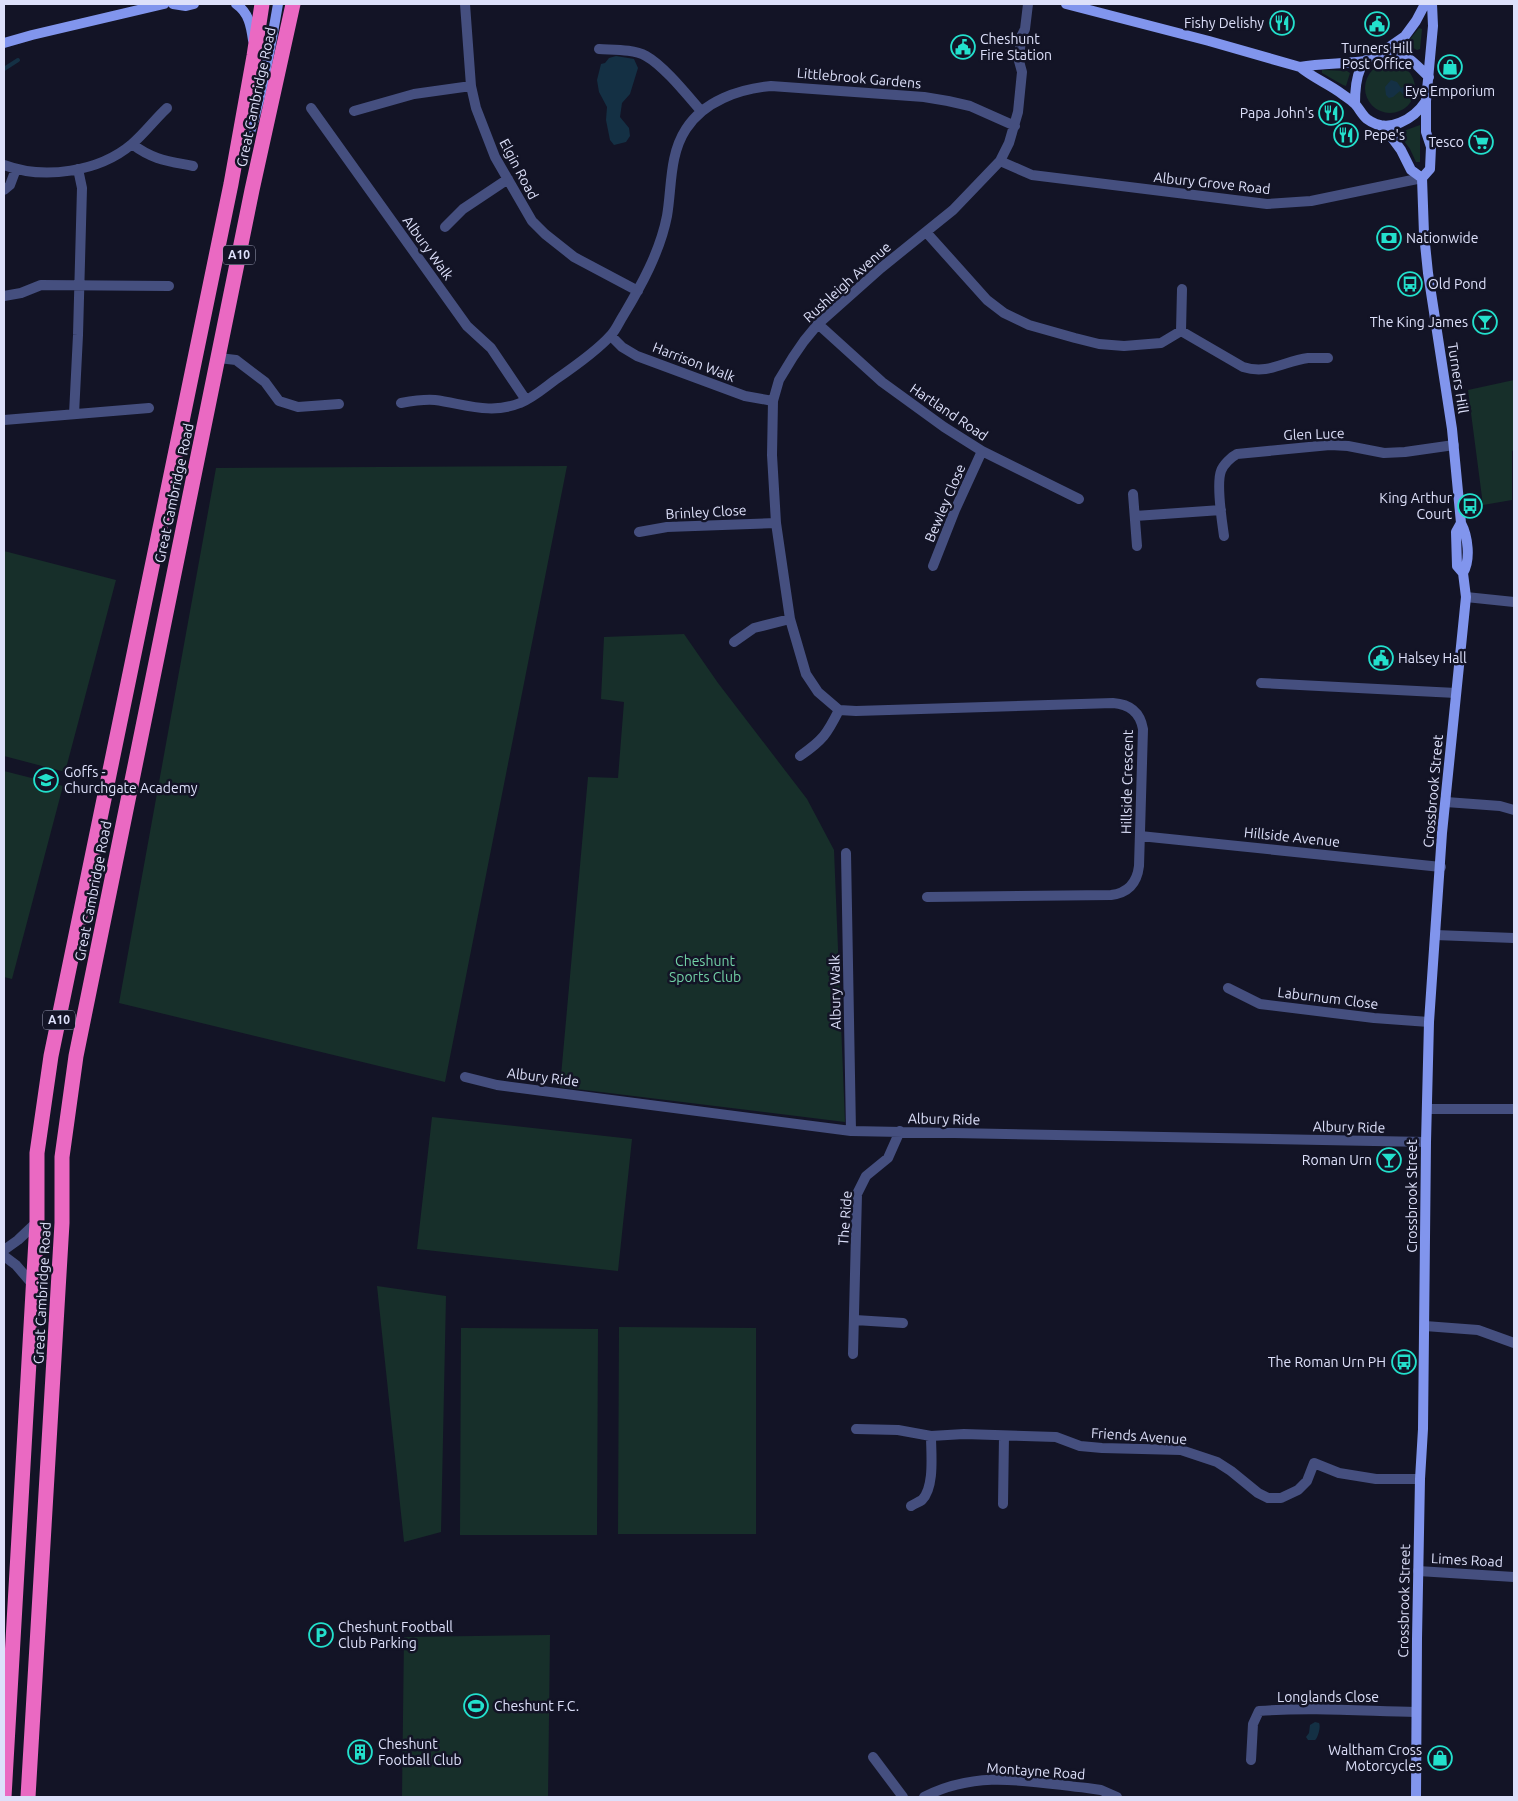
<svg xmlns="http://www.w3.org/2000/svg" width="1518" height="1801" font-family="Ubuntu,sans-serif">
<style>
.green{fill:#172f2a}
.water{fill:#143044}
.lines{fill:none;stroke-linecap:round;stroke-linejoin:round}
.stream{stroke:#143044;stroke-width:4}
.street{stroke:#454f7f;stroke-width:10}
.secondary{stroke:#8195ed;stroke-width:10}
.highway{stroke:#ea69c2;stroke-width:15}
.labels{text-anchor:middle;stroke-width:5;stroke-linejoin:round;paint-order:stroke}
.shield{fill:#131426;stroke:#a0a3ba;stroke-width:1}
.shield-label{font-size:12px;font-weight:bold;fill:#dde0fa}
.poi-label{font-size:14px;fill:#dde0fa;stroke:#131426;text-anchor:start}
.street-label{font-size:14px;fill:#dde0fa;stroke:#131426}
.park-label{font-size:14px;fill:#72d1a6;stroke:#131426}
</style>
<rect width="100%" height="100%" fill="#131426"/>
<path class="green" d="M1419,28L1422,29L1420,49L1417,50L1406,44Z
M1365 88a25 25 0 1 1 50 0a25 25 0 1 1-50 0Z
M1322,70L1347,71L1350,73L1346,86L1343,85L1322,73Z
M1420,125V162H1416L1410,149L1398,133Z
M1514,380V450L1512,451V500L1483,505L1468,390Z
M567,466L445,1082L119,1003L216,468Z
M4,551L116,580L65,772L4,756Z
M684,634L718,683L807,799L834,850L845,1122L560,1087L588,777L618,778L624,702L601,699L604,637Z
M4,771L63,786L12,979L4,977Z
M432,1117L632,1139L618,1271L417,1249Z
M377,1286L446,1296L441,1532L404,1542Z
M619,1327L756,1328V1534H618Z
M461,1328L598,1329L597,1535H460Z
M550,1635L548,1797H402L404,1637Z"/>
<path class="water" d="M616,56L634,59L638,68L630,94L622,103L620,117L629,128L630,136L626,142L614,145L610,140L606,120L607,107L599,92L597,80L601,64L605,63L609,58Z
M1391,80L1397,82L1401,88L1410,84L1414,86V91L1411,98H1406L1400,91L1393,97L1389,98L1386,95L1385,87Z
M1315,1722L1319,1723C1321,1726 1318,1738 1315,1740H1308L1306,1737L1309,1733L1310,1725Z"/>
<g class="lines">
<path class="stream" d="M4,69L18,60"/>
<path class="street" d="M465,4L471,86L476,108L495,157L532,221L545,234L574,257L638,291
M599,49C614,50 633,49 646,56C664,66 687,95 701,111
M311,108L467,326L491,348L526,400
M354,111L414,94L471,86
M132,144C153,160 168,161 193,166
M1000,161L1032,175L1267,204L1311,201L1422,178
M4,165C44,180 99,172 132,144C145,133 155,119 167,108
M4,190L10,185L16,169
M445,227L463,209L508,179
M926,232L987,300L1004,313L1029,325L1075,338L1099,344L1124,346L1161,343L1181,331L1243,367C1269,375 1284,361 1308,358C1315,358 1322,358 1328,358
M4,296L21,293L41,285L169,286
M818,324L882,382L944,427L982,451L1079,499
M1181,331L1182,289
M611,336L622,347L637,356L745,396L773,401
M219,358L236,360L265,382L279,401L298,407L339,404
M401,403C412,401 424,399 435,400C465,404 491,415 520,403C533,398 544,388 555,380C571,369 598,350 611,335C616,330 619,322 623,316C641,286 660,252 667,216C672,187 669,155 686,129C704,101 739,89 771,86L924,97L948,101L970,106L1015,126
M74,414L78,335L82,188L78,169
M4,420L149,408
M1133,494L1137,546
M1135,516L1221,510
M639,532L667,527L776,523
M1224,536C1222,522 1216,484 1221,471C1223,465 1231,457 1237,454L1330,445L1348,446L1384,453L1405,452L1454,445
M933,566L955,510L982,451
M1466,597L1514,602
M734,642L754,628L790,619
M1261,683L1456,693
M839,710L856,711L1113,703C1129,704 1140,712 1143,729L1139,866C1137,883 1128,893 1111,895L927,897
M800,756C823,740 827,734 839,710L818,692L806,674L790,619L776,523L772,455L773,401L779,380L793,357L804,341L818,324L881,268L953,210L1000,161L1009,143L1018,112L1022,72L1019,61L1021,37L1025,29L1028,4
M1446,802L1500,806L1514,810
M1140,836L1441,867
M846,853L851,1131
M1435,935L1514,938
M1228,988L1260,1004L1374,1018L1429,1022
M465,1077L497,1085L851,1131L1426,1142
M1427,1109H1514
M4,1250L18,1240L37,1222
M4,1256L16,1265L34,1286
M855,1320L903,1323
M1425,1326L1478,1330L1514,1343
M853,1354L857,1194L866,1176L888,1158L900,1131
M856,1429L898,1430L931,1436L964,1434L1056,1437L1080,1446L1102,1448L1181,1450L1217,1462L1231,1471L1258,1493L1268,1498H1281L1298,1490L1307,1481L1314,1463L1339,1473L1376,1479H1420
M1003,1504L1004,1436
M911,1506C914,1504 919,1502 922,1500C935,1487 931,1453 931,1436
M1418,1571L1514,1577
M873,1757L903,1797
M1251,1760L1253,1724L1259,1711C1311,1707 1364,1711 1416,1712
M924,1797C978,1769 1030,1782 1087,1788L1101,1790L1117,1797"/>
<path class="secondary" d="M173,4L186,6L194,4
M236,4C249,13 251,26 253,40
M1066,4L1209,41L1300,67C1313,78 1329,84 1342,94C1346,97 1351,100 1355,104C1359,108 1362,115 1367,119C1388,135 1414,119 1426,101
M1432,4L1433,26L1426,101V132L1431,147L1430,169L1422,178L1424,234L1428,273L1452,429L1461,523C1468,536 1471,560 1463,573
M4,43L32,35L164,4
M1382,52L1405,36L1416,21L1425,4
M1300,67C1322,63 1343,64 1365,61
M1355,104C1355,81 1358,50 1389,53C1394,54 1400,54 1405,56C1414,61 1421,70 1429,77
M1380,125L1387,131L1401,150L1411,170L1422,178
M240,160C260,111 269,56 278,4
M1416,1797L1417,1639L1420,1479L1423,1429L1426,1142L1429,1022L1442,833L1466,597L1463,573L1457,566L1456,532L1461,523"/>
<path class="highway" d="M4,1797L37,1222V1153L51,1056L231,184L254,56L262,4
M28,1797L62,1223V1157L76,1056L252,190L293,4"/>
</g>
<defs>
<g id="restaurant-ring" transform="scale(1.25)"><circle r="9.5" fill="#131426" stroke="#23e0cc" stroke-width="1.5"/><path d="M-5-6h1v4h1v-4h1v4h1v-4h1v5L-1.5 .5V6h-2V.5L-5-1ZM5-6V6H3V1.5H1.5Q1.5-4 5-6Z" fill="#23e0cc"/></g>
<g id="civic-ring" transform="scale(1.25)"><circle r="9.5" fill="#131426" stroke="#23e0cc" stroke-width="1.5"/><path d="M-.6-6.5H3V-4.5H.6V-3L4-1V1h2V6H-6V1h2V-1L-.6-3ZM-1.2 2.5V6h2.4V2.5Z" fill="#23e0cc"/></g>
<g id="shop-ring" transform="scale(1.25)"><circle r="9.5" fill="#131426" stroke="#23e0cc" stroke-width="1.5"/><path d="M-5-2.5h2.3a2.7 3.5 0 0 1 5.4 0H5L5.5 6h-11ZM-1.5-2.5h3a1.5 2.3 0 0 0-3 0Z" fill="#23e0cc"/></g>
<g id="supermarket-ring" transform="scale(1.25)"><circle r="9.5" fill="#131426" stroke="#23e0cc" stroke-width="1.5"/><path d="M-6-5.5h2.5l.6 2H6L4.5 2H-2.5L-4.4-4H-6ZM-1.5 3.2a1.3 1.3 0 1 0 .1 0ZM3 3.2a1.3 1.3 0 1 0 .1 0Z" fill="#23e0cc"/></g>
<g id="bank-ring" transform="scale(1.25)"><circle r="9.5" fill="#131426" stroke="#23e0cc" stroke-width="1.5"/><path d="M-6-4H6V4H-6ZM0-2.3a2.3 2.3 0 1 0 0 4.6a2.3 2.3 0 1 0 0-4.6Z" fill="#23e0cc"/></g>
<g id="bus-ring" transform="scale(1.25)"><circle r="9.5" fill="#131426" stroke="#23e0cc" stroke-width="1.5"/><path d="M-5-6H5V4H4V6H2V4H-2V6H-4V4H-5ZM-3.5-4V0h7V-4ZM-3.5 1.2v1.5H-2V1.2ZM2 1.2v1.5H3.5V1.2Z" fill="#23e0cc"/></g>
<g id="bar-ring" transform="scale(1.25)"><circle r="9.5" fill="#131426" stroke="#23e0cc" stroke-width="1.5"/><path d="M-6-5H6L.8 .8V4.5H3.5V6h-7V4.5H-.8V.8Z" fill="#23e0cc"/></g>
<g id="school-ring" transform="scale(1.25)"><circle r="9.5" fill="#131426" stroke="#23e0cc" stroke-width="1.5"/><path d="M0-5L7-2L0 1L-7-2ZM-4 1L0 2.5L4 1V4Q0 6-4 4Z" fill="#23e0cc"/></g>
<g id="parking-ring" transform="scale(1.25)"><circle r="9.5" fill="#131426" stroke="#23e0cc" stroke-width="1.5"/><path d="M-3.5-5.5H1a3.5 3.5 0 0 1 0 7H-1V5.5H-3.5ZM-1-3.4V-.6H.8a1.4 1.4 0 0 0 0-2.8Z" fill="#23e0cc"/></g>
<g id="stadium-ring" transform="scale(1.25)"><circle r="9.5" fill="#131426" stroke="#23e0cc" stroke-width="1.5"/><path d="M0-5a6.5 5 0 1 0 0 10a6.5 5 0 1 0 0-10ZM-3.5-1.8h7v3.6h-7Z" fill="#23e0cc"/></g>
<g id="building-ring" transform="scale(1.25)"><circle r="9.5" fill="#131426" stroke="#23e0cc" stroke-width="1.5"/><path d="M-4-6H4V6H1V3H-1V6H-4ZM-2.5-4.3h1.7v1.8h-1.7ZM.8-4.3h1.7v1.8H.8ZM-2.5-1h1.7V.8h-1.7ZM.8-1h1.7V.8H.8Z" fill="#23e0cc"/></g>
</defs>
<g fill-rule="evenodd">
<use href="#restaurant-ring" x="1282" y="23"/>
<use href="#civic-ring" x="1377" y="24"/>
<use href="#civic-ring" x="963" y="47"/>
<use href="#shop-ring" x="1450" y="67"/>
<use href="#restaurant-ring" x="1331" y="113"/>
<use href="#restaurant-ring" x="1346" y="135"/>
<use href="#supermarket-ring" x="1481" y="142"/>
<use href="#bank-ring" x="1389" y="238"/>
<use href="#bus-ring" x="1410" y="284"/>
<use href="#bar-ring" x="1485" y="322"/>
<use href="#bus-ring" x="1470" y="506"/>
<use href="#civic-ring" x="1381" y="658"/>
<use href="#school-ring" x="46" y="780"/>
<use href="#bar-ring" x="1389" y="1160"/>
<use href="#bus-ring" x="1404" y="1362"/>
<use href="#parking-ring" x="321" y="1635"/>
<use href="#stadium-ring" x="476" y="1706"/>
<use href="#building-ring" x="360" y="1752"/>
<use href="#shop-ring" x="1440" y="1758"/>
</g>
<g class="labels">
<g class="shield">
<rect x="223" y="245.5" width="32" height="19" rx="4"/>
<rect x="43" y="1010.5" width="32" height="19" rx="4"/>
</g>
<g class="shield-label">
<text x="239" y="259">A10</text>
<text x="59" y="1024">A10</text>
</g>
<g class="poi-label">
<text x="1264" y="28" text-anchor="end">Fishy Delishy</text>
<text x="980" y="44">Cheshunt<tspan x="980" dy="16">Fire Station</tspan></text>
<text x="1377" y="53" text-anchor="middle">Turners Hill<tspan x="1377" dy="16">Post Office</tspan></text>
<text x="1450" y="96" text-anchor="middle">Eye Emporium</text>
<text x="1314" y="118" text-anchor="end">Papa John's</text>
<text x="1364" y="140">Pepe's</text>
<text x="1464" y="147" text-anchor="end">Tesco</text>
<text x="1406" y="243">Nationwide</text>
<text x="1428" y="289">Old Pond</text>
<text x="1468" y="327" text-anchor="end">The King James</text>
<text x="1452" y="503" text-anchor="end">King Arthur<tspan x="1452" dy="16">Court</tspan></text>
<text x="1398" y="663">Halsey Hall</text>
<text x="64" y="777">Goffs -<tspan x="64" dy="16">Churchgate Academy</tspan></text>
<text x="1372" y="1165" text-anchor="end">Roman Urn</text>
<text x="1386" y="1367" text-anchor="end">The Roman Urn PH</text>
<text x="338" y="1632">Cheshunt Football<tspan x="338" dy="16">Club Parking</tspan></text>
<text x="494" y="1711">Cheshunt F.C.</text>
<text x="378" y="1749">Cheshunt<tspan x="378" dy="16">Football Club</tspan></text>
<text x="1422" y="1755" text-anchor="end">Waltham Cross<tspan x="1422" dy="16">Motorcycles</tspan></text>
</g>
<g class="street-label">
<text transform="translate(859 78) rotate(5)" y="5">Littlebrook Gardens</text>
<text transform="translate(256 97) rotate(-78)" y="5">Great Cambridge Road</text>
<text transform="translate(519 169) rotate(62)" y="5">Elgin Road</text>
<text transform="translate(1212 183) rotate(6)" y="5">Albury Grove Road</text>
<text transform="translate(428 248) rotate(54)" y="5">Albury Walk</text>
<text transform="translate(847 282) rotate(-42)" y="5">Rushleigh Avenue</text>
<text transform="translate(694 362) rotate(21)" y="5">Harrison Walk</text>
<text transform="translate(1458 378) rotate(81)" y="5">Turners Hill</text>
<text transform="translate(949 412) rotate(34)" y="5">Hartland Road</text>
<text transform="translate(1314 434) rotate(-2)" y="5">Glen Luce</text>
<text transform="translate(174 493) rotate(-78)" y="5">Great Cambridge Road</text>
<text transform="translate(945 503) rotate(-67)" y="5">Bewley Close</text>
<text transform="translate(706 512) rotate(-3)" y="5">Brinley Close</text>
<text transform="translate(1127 782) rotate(-89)" y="5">Hillside Crescent</text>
<text transform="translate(1433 791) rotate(-85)" y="5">Crossbrook Street</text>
<text transform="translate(1292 837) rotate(6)" y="5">Hillside Avenue</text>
<text transform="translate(93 891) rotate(-79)" y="5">Great Cambridge Road</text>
<text transform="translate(835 992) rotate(-91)" y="5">Albury Walk</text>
<text transform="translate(1328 998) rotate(7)" y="5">Laburnum Close</text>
<text transform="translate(543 1077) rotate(7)" y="5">Albury Ride</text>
<text transform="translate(944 1119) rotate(1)" y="5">Albury Ride</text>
<text transform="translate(1349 1127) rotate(1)" y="5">Albury Ride</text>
<text transform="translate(1412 1196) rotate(-90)" y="5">Crossbrook Street</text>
<text transform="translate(845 1218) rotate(-86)" y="5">The Ride</text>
<text transform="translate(42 1293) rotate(-87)" y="5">Great Cambridge Road</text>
<text transform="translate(1139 1436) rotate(4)" y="5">Friends Avenue</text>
<text transform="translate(1467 1560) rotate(3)" y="5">Limes Road</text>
<text transform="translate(1404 1601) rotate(-89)" y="5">Crossbrook Street</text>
<text x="1328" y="1702">Longlands Close</text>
<text transform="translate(1036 1771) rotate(4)" y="5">Montayne Road</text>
</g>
<g class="park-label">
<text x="705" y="966">Cheshunt<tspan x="705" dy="16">Sports Club</tspan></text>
</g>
</g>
<rect width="1518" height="1801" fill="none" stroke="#dde0fa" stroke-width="10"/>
</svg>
